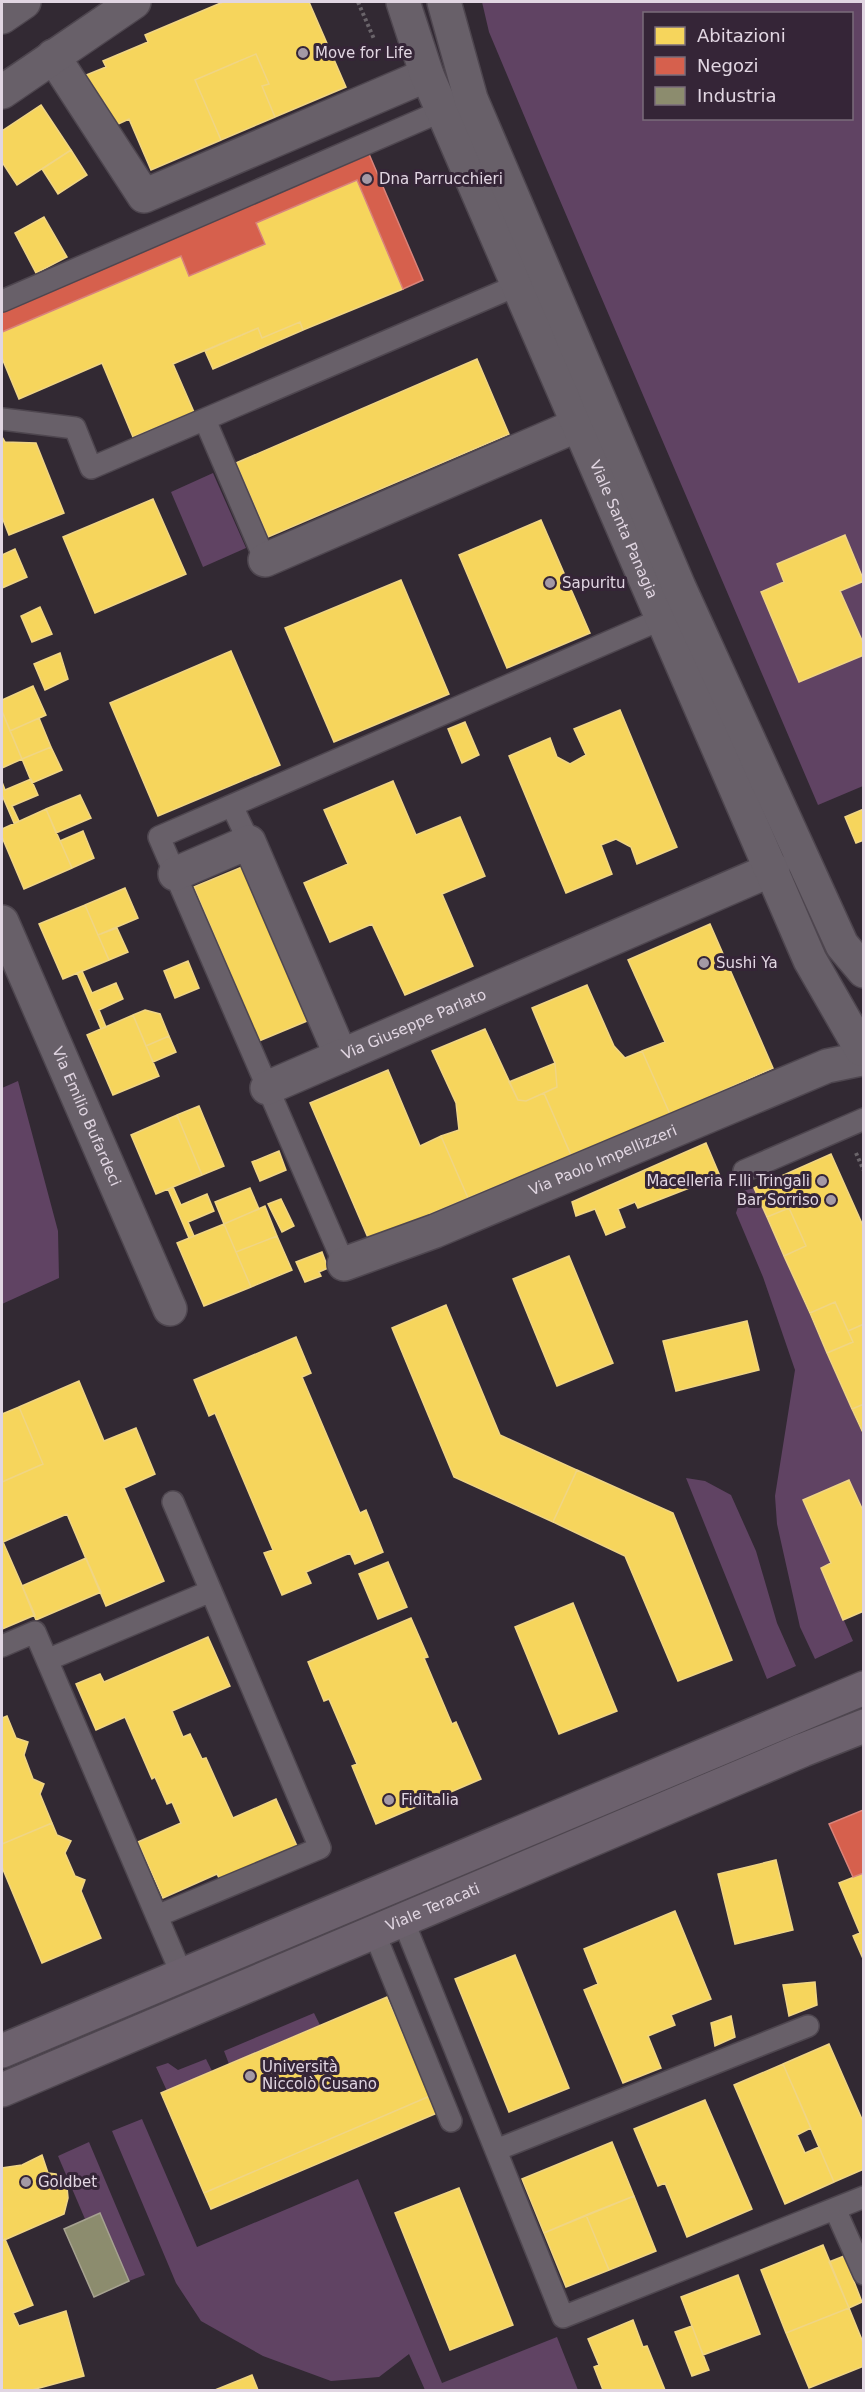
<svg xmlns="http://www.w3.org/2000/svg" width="865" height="2392" font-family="'DejaVu Sans',sans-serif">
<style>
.green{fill:#604363;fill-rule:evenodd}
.homes{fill:#f6d55c;stroke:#f0d584;stroke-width:1.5}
.shops{fill:#d6604d;stroke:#d9837a;stroke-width:1.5}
.industry{fill:#8c8c6e;stroke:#a6a291;stroke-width:1.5}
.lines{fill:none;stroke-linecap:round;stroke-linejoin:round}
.lane-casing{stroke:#4e464f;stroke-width:24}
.street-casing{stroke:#4e464f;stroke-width:36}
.secondary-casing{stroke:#4e464f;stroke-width:36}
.primary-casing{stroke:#4e464f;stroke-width:36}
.path{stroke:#6a646a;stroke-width:4;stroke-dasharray:3 3;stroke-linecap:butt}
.lane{stroke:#686069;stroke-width:21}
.street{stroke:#686069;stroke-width:33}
.secondary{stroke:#686069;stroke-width:33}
.primary{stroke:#6c616d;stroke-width:33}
.poi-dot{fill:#a499a5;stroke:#352537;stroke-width:2}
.labels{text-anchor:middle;stroke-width:6;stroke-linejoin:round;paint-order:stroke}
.poi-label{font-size:15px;fill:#e1d6e2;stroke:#352537;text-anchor:start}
.street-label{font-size:15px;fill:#e1d6e2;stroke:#352537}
</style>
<rect width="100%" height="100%" fill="#322933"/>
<path class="green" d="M482,2H863V786L818,805L541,156L489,32ZM644,14H852V118H644Z
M213,473L246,548L203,567L171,492Z
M18,1081L58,1231L59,1278L2,1304V1088Z
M754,1188L863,1435V1506L861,1507L849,1480L803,1500L831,1563L821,1568L853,1641L815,1659L800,1627L777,1524L775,1496L795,1370L763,1277L736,1213L743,1191Z
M686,1478L705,1481L731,1495L756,1551L777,1623L796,1666L767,1679Z
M314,2013L320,2025L229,2064L224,2051Z
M206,2059L212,2071L167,2091L156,2067L168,2063L178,2070Z
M142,2119L197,2247L358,2179L442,2383L557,2337L578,2390H425L409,2354L379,2377L331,2381L263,2356L201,2321L176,2283L112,2131Z
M89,2142L145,2275L129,2281L100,2213L85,2219L58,2156Z"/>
<path class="homes" d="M223,2H309L346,87L275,117L262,86L269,84L256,54L237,62L195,80L221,140L151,170L129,119L114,126L104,101L96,104L84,76L106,67L103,61L148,42L145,35Z
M256,54L269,84L262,86L275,117L221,140L195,80Z
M41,105L71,150L17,185L2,162V131Z
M71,150L87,175L58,194L42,169Z
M357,180L403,289L303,330L300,322L262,338L258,328L173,364L194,412L133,437L102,363L19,399L2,358V332L181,256L189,276L265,244L256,223Z
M44,217L67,257L36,273L15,233Z
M300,322L303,330L213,369L205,351L258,328L262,338Z
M477,359L509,434L268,537L236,463Z
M2,437L5,442L36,443L64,513L9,535L2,517Z
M153,499L186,574L95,613L63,537Z
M541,520L590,633L507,668L459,555Z
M845,535L864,581L840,591L864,645V655L799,682L761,592L784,582L777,564Z
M15,549L27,577L2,588V555Z
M401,580L449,694L334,742L285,628Z
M40,607L52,634L32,642L21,616Z
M231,651L280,765L158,816L110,703Z
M60,653L68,679L45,690L34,664Z
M33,686L46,715L10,731L2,711V700Z
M620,710L677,847L637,864L631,847L616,839L601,845L612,874L566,893L509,756L550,738L557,757L570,764L586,755L574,729Z
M2,711L22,759L2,768Z
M39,718L51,747L22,759L10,731Z
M465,722L479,755L462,763L448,729Z
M51,747L62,770L32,783L22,759Z
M31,779L38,795L12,806L19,821L14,823L2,795V782L5,790Z
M393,781L416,835L460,817L485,876L442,894L473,966L405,995L372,924L330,942L304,883L348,864L324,810Z
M80,795L91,818L56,833L46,809Z
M46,809L72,868L24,889L2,837V829Z
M864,809V840L856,843L845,817Z
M83,831L94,858L72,868L60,841Z
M242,867L307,1021L259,1041L194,887Z
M125,888L138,918L98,935L85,905Z
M85,905L109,960L63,979L39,924Z
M710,924L773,1068L670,1114L642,1051L665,1042L628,960Z
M117,928L128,952L109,960L98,935Z
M188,961L199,988L175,998L164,971Z
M82,971L92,993L116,983L123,999L99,1010L106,1027L101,1029L77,973Z
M587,985L614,1046L625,1058L642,1051L670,1114L571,1155L544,1093L557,1087L555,1063L532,1008Z
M145,1010L160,1014L169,1036L146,1046L133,1015Z
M133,1015L159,1076L113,1095L87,1035Z
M485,1029L518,1100L526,1101L544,1093L571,1155L468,1198L441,1136L459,1130L456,1103L432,1051Z
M169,1036L176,1052L153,1062L146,1046Z
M555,1063L557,1087L526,1101L518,1100L509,1082Z
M388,1070L420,1146L441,1136L468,1198L369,1240L310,1103Z
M199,1106L224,1166L202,1175L177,1115Z
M177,1115L202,1175L156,1194L131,1135Z
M706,1143L720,1176L638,1208L635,1202L618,1209L625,1227L606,1235L595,1209L576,1216L572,1202Z
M279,1151L286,1170L260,1181L252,1162Z
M831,1154L864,1228V1324L848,1331L835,1302L810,1313L784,1256L806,1246L789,1208L767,1217L754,1188Z
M173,1187L181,1205L207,1194L214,1211L188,1222L194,1236L189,1238L168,1189Z
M250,1188L259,1209L224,1224L215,1202Z
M281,1199L294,1226L282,1232L268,1204Z
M265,1206L277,1236L236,1252L224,1224Z
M789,1208L806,1246L784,1256L767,1217Z
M224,1224L251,1287L204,1306L177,1243Z
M277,1236L292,1270L251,1287L236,1252Z
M322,1252L328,1268L319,1272L321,1276L305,1282L296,1262Z
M569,1256L613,1363L557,1386L513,1279Z
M835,1302L853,1342L827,1353L810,1313Z
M446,1305L500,1435L577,1470L553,1522L454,1477L392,1328Z
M747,1321L759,1370L676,1391L663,1341Z
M864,1324V1404L852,1409L827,1353L853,1342L848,1331Z
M296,1337L311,1373L302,1377L360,1513L366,1510L383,1552L355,1564L350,1553L306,1572L311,1583L282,1595L264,1553L273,1550L215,1413L209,1416L194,1380Z
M79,1381L104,1441L136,1428L155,1474L124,1488L164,1581L106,1606L67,1514L3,1542L35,1615L2,1629V1482L43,1464L19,1407Z
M864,1404V1435L852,1409Z
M19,1407L43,1464L2,1482V1414Z
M577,1470L673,1513L732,1660L678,1681L625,1556L553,1522Z
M849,1480L864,1513V1611L843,1620L821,1568L831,1563L803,1500Z
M86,1558L101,1592L36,1620L22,1586Z
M388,1562L407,1607L378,1619L359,1574Z
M573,1603L617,1711L559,1734L515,1627Z
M411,1618L428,1657L424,1658L452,1724L456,1722L481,1779L376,1824L352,1766L357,1764L329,1699L324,1701L308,1662Z
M208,1637L230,1686L172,1711L183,1737L190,1734L202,1759L206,1758L233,1818L276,1799L297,1846L220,1880L217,1874L163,1898L138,1842L181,1823L172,1802L167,1804L155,1777L152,1779L125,1717L96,1730L76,1684L100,1674L104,1682Z
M7,1716L16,1738L28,1742L24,1755L33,1779L44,1784L40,1794L52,1823L2,1844V1718Z
M52,1823L57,1835L71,1841L65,1853L75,1876L85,1880L81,1891L101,1938L42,1963L2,1867V1844Z
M776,1860L793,1930L735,1944L718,1874Z
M864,1873V1961L853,1936L860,1933L839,1883Z
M675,1911L711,1999L671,2015L675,2025L648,2036L661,2068L623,2083L584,1990L598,1984L584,1949Z
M515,1955L569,2088L509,2112L455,1979Z
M815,1982L817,2005L789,2016L783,1985Z
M387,1997L430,2096L204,2193L161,2093Z
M731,2016L735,2037L715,2046L711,2023Z
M829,2044L864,2124V2169L834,2182L783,2064Z
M783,2064L811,2128L797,2135L805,2153L819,2147L834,2182L785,2204L734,2085Z
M430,2096L437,2113L211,2209L204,2193Z
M705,2100L752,2209L687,2237L665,2183L658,2186L634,2129Z
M612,2142L634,2196L544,2233L522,2179Z
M42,2155L48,2173L56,2174L67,2187L68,2198L64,2214L2,2241V2168L22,2165Z
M459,2188L513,2325L450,2350L395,2213Z
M634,2196L656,2251L609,2270L586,2215Z
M586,2215L609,2270L566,2287L544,2233Z
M5,2239L33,2305L13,2313L19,2326L66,2311L84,2376L32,2390H2V2241Z
M823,2245L849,2308L786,2333L761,2270Z
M844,2256L862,2302L849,2308L829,2262Z
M738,2275L760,2334L703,2355L681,2297Z
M849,2308L864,2345V2366L809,2388L786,2333Z
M633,2320L643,2347L647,2346L665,2390H603L594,2367L599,2365L588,2339Z
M692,2326L709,2370L692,2376L675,2332Z
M252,2375L258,2390H215Z"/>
<path class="shops" d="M369,154L423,280L403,289L357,180L256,223L265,244L189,276L181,256L2,332V310Z
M863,1810L864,1873L853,1877L829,1824Z"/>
<path class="industry" d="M100,2213L129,2281L94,2297L64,2229Z"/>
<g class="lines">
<g class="lane-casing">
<path id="lane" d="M2,301L444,110
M2,419L75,428L91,468L518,285
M205,420L265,560
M232,806L249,842
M744,1171L864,1119
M344,1264L159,837L664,618
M2,1646L35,1632L182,1975
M47,1660L211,1591L173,1502
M157,1916L320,1848L211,1591
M403,1920L563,2317L864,2197
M374,1932L451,2121
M496,2150L808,2026
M835,2209L864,2274"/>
</g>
<g class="street-casing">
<g id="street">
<path d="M2,17L24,2"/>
<path d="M53,56L144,196L427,75"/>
<path d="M2,92L134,2"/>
<path d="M265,560L580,424"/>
<path id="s1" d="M175,874L249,842L341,1056L773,869"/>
<path id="s2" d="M2,922L170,1309"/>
<path d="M267,1088L341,1056"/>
<path id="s3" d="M344,1264L435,1231L827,1066L861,1059"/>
</g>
</g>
<g class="secondary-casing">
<g id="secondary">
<path id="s4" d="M403,2L427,75L810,960L861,1049"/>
<path d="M444,2L471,99L679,587L842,945L864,971"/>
</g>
</g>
<g class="primary-casing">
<g id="primary">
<path d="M2,2051L864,1688"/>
<path id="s5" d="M2,2090L803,1750L864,1726"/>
</g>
</g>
<path class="path" d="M358,2L374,39
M856,1153L864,1171"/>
<use href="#lane" class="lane"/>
<use href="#street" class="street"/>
<use href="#secondary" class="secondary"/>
<use href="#primary" class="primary"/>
</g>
<g class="poi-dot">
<circle cx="303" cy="53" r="6"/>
<circle cx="367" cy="179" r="6"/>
<circle cx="550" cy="583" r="6"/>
<circle cx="704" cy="963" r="6"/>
<circle cx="822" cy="1181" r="6"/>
<circle cx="831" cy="1200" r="6"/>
<circle cx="389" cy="1800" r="6"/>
<circle cx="250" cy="2076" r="6"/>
<circle cx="26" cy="2182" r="6"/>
</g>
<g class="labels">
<g class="poi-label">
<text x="315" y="58">Move for Life</text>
<text x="379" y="184">Dna Parrucchieri</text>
<text x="562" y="588">Sapuritu</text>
<text x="716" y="968">Sushi Ya</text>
<text x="810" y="1186" text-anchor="end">Macelleria F.lli Tringali</text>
<text x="819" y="1205" text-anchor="end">Bar Sorriso</text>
<text x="401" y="1805">Fiditalia</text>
<text x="262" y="2072">Università<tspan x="262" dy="17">Niccolò Cusano</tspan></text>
<text x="38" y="2187">Goldbet</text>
</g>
<g class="street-label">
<text dy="5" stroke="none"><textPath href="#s4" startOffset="572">Viale Santa Panagia</textPath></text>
<text dy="5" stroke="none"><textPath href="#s1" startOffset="393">Via Giuseppe Parlato</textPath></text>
<text dy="5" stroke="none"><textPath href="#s2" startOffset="212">Via Emilio Bufardeci</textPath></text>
<text dy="5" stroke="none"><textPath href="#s3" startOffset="279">Via Paolo Impellizzeri</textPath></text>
<text dy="5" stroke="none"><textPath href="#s5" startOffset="468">Viale Teracati</textPath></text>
</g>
</g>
<rect width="865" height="2392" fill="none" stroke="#e1d6e2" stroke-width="6"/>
<rect x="643" y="12" width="210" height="108" fill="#352537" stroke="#7a6c7b" stroke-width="1.5"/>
<rect x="655" y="27" width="30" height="18" fill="#f6d55c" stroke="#7a6c7b" stroke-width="1.5"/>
<text x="697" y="42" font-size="18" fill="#e1d6e2">Abitazioni</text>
<rect x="655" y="57" width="30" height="18" fill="#d6604d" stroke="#7a6c7b" stroke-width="1.5"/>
<text x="697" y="72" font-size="18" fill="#e1d6e2">Negozi</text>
<rect x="655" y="87" width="30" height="18" fill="#8c8c6e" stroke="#7a6c7b" stroke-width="1.5"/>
<text x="697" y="102" font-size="18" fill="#e1d6e2">Industria</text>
</svg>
